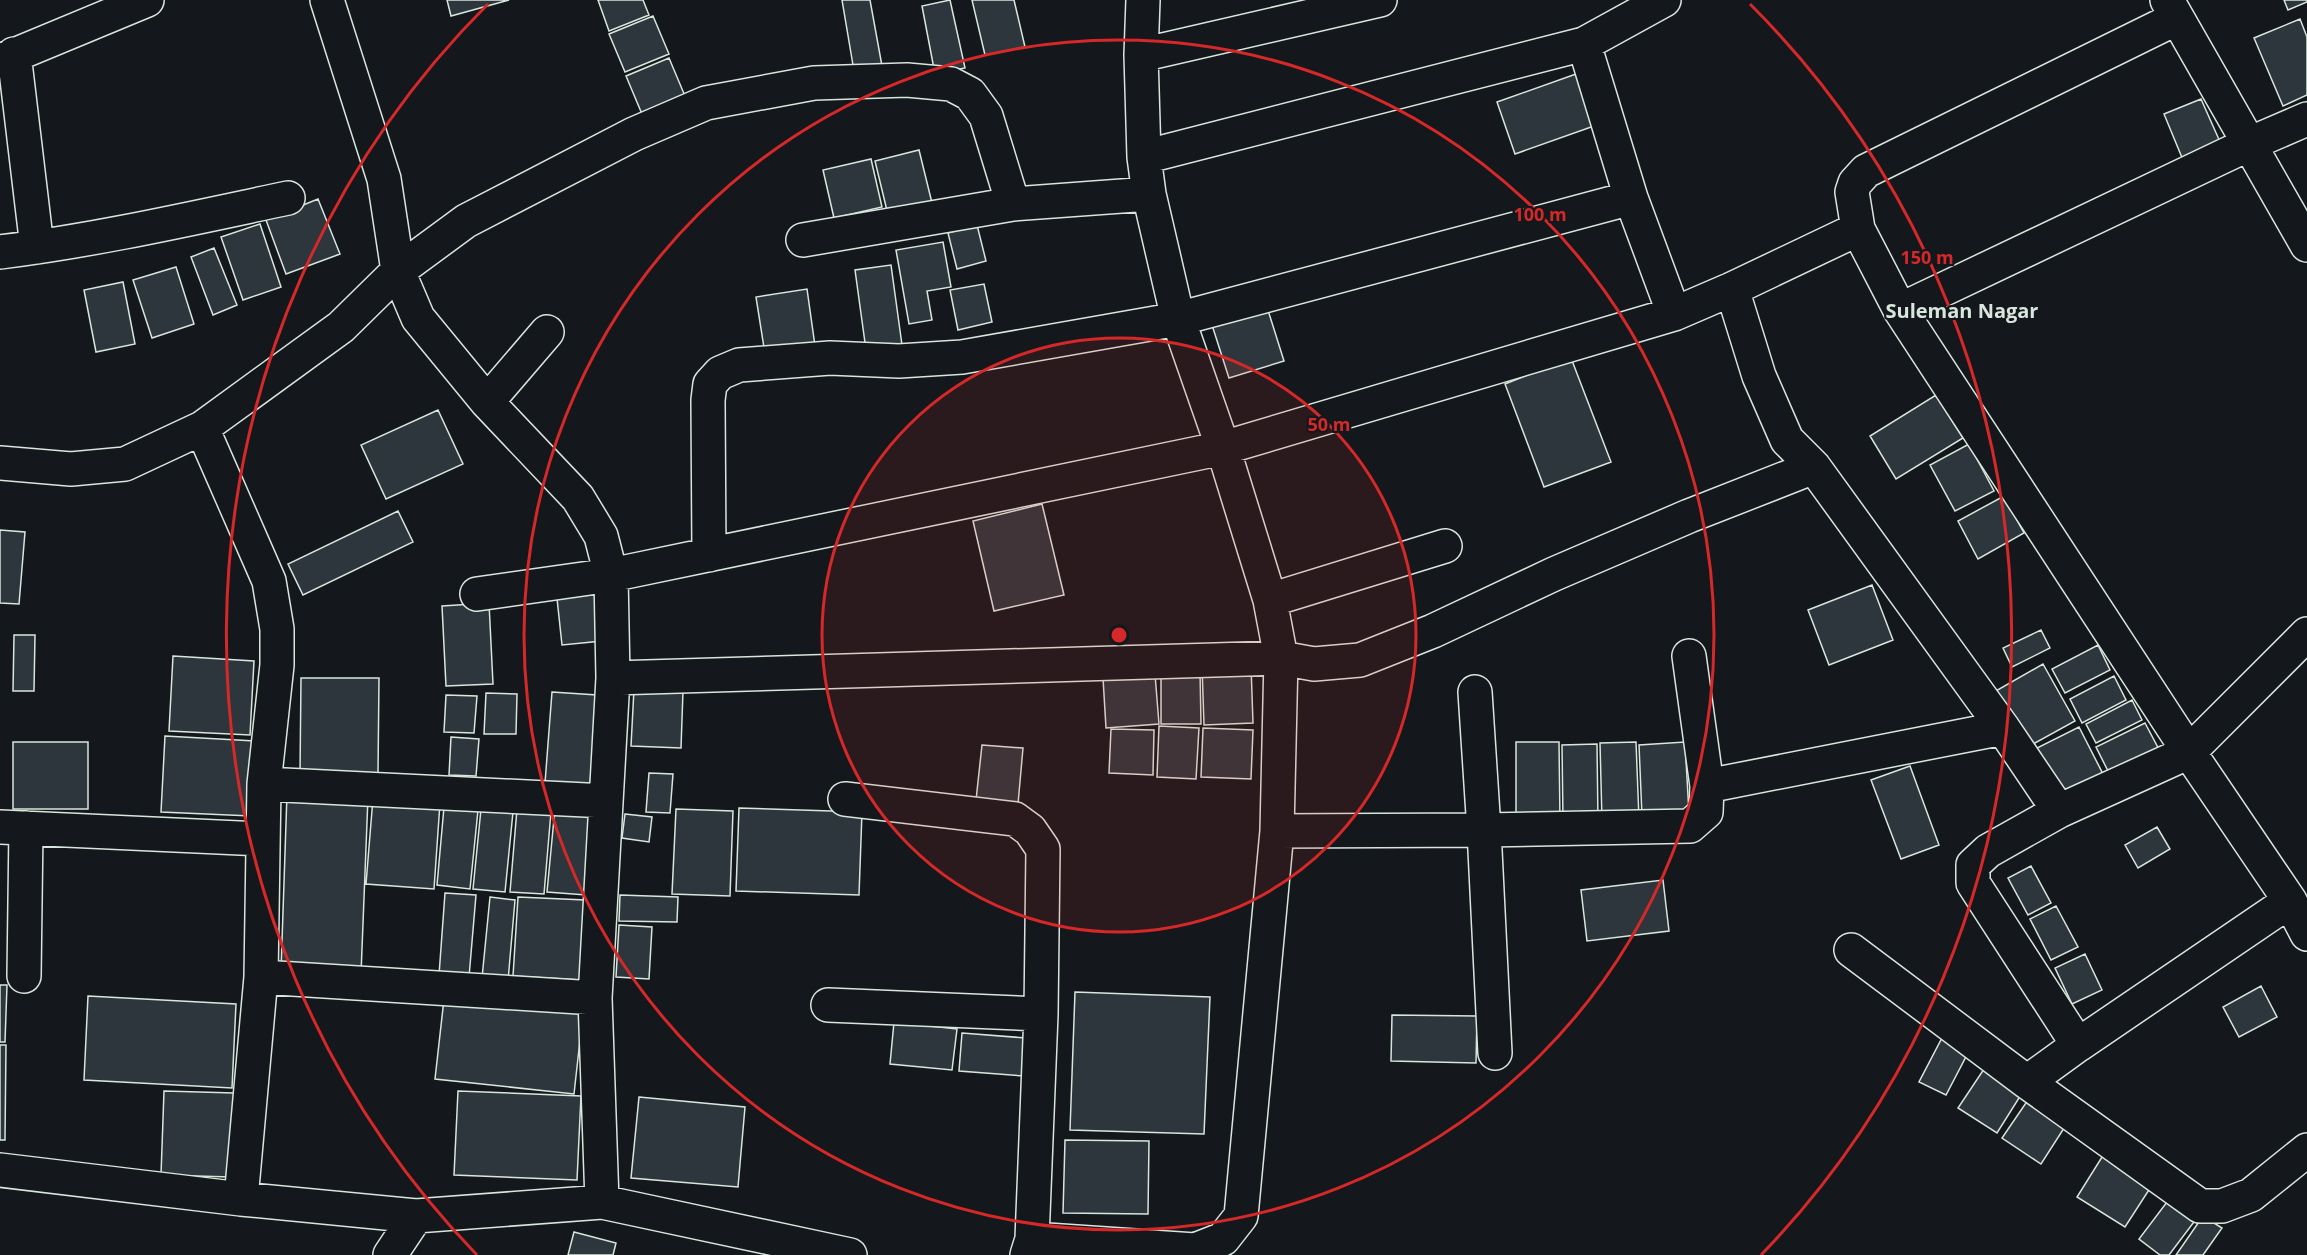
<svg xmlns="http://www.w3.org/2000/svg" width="2307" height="1255" font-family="'Open Sans',sans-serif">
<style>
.building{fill:#2c363c;stroke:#d8e6dc;stroke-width:1.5}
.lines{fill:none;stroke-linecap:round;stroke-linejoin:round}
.street-casing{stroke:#d8e6dc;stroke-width:36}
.street{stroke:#14181c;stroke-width:33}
.ring{fill:none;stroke:#d62828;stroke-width:3}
.labels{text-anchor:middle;stroke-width:4.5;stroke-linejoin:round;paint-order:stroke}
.neighbourhood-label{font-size:20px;font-weight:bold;fill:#d8e6dc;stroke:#14181c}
.centre{fill:#d62828;stroke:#14181c;stroke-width:3}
.ring-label{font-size:18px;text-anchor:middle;font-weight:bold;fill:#d62828;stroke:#14181c;stroke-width:4.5;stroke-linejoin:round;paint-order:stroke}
</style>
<rect width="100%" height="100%" fill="#14181c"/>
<path class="building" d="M447,0H509L451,16Z
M598,0H643L649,15L609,31Z
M842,0H870L882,66L854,71Z
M950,0L965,68L935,74L922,6Z
M972,0H1014L1025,47L985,55Z
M2284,0H2307V2L2288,10Z
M653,16L669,54L625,72L609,34Z
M2300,19L2307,37V95L2283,106L2254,38Z
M669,58L685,96L642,114L626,76Z
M1576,74L1594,126L1515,154L1497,102Z
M2201,99L2221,144L2183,160L2164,114Z
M919,150L933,207L889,219L875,161Z
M871,159L882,207L834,218L823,170Z
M318,199L340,254L286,274L266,220Z
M260,224L281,287L243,300L221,237Z
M977,225L986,261L957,269L948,233Z
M943,242L951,287L927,291L932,320L909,324L896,250Z
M214,248L237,305L213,315L191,257Z
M891,265L902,345L866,350L855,270Z
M176,267L194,324L152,338L133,280Z
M123,282L135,344L96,352L84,290Z
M984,284L992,322L958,330L950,290Z
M807,289L815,346L765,354L756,297Z
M1267,307L1284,361L1229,378L1212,325Z
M1571,358L1611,462L1544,487L1505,384Z
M1936,395L1963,438L1896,479L1870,436Z
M438,410L463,464L386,499L361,445Z
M1969,444L1994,491L1955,511L1930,465Z
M2004,496L2024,533L1978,559L1958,521Z
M1042,504L1064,595L994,611L973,521Z
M398,511L413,542L303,595L288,564Z
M0,530L25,532L19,604L0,603Z
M596,584L602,641L562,645L556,589Z
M1872,585L1893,640L1829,665L1808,610Z
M489,603L493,684L446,686L442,606Z
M2041,630L2050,648L2012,667L2003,648Z
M14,635H35L34,691H13Z
M2098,645L2110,670L2065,693L2052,669Z
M173,656L254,661L250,735L169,731Z
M2043,664L2075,721L2026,748L1994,692Z
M1251,665L1253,723L1204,725L1202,667Z
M1200,671L1201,724H1161V672Z
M1155,674L1159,724L1106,728L1103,678Z
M2114,676L2126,700L2082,723L2070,699Z
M301,678H379L378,774L300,773Z
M634,689L683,691L681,748L631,746Z
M552,692L597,695L590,786L545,783Z
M486,693L517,694L516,734H484Z
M446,695L477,696L474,733L444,732Z
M2132,700L2142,720L2096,743L2086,724Z
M2145,723L2163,757L2114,783L2096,747Z
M1159,726L1199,728L1196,779L1157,777Z
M2079,727L2103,774L2061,795L2037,748Z
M1203,728L1253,730L1251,779L1201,777Z
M1111,729L1154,730L1153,775L1109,773Z
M165,736L255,741L251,816L161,812Z
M451,737L479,739L476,776L449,775Z
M13,742H88V809H13Z
M1516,742H1559L1560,821H1516Z
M1636,742L1639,819L1602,821L1600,743Z
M1685,742L1689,814L1642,816L1639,745Z
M1597,744L1598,821H1563L1562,745Z
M982,745L1023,748L1018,804L976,800Z
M1910,766L1939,845L1901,859L1871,780Z
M649,773L673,774L670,813L646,812Z
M287,794L368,797L361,974L281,971Z
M373,798L440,803L434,889L366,884Z
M444,807L478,810L470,889L437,885Z
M555,808L594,812L586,895L547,892Z
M739,808L862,812L859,895L736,891Z
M481,809L513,812L505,892L473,889Z
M517,809L551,812L544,894L510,892Z
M676,809L733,811L730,896L672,894Z
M625,814L652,817L649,842L622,838Z
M2157,827L2170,849L2138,868L2125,845Z
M2031,866L2051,903L2028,915L2008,878Z
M1663,880L1669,931L1587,941L1581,890Z
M445,893L476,895L469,977L439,975Z
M620,895L678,897L677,922L619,921Z
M490,897L515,900L508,981L482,978Z
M518,897L585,900L581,980L513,976Z
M2056,906L2078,947L2051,960L2030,919Z
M619,925L652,927L649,979L616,977Z
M2085,954L2102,990L2072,1004L2055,968Z
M0,985H7L5,1042H0Z
M2261,986L2277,1017L2239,1037L2223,1007Z
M1075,992L1210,997L1204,1134L1070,1130Z
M88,996L236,1004L232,1088L84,1080Z
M444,999L583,1013L574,1094L435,1079Z
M1392,1015L1477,1016L1476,1063L1391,1061Z
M894,1022L957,1029L952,1070L890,1064Z
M962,1033L1026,1038L1024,1076L959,1071Z
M1943,1036L1970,1049L1946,1095L1919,1082Z
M0,1045H6L5,1140H0Z
M1986,1066L2024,1090L1997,1133L1958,1108Z
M164,1091L234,1093L231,1177L161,1175Z
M458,1091L581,1096L577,1180L454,1175Z
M639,1097L745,1107L738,1187L631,1178Z
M2030,1097L2068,1122L2041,1164L2002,1138Z
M1065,1140L1149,1141L1148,1214L1063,1213Z
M2107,1149L2156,1179L2125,1227L2077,1197Z
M2173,1194L2200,1214L2169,1255H2160L2139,1239Z
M2203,1216L2222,1228L2203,1255H2176Z
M574,1232L616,1243L613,1255H568Z"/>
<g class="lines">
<g class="street-casing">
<path id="street" d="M327,0L384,179L398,271L418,318L487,402L578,498L601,536L611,575L613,678L595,998L602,1202
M2167,0L2307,245
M2177,18L1866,171L1855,183L1852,192L1858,229L1900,310L2189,752L2290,901L2307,934
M1584,44L1631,198L1674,314
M14,54L37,247
M1141,55L1380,0
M0,61L147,0
M1144,157L1584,44L1664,0
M803,240L1013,204L1149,194
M0,252C97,240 193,218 288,198
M1732,289L1759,376L1787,440L1814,467L2003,728L2059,811
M1900,310L2249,144L2307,119
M487,402L547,332
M202,428L269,581L277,629V665L264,784L261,977L241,1199
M0,463L71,469L125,464L202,428L341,327L398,271L466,221L634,134L706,103L814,83L907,80L951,84L970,94L986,116L1013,204
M709,555L708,400L710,384L720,373L739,365L830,358L899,361L962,357L1178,319L1631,198
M477,594L611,575L1223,448L1674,314L1732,289L1858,229
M1270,600L1445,546
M1689,656L1707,786
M613,678L1281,658L1314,664L1360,660L1433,631L1554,574L1689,516L1814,467
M1475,692L1484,830L1495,1053
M264,784L606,801
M845,799L1015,819L1030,830L1043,849L1041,1014L1032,1239L1027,1255
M0,827L263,839
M1277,831L1484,830L1690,826L1706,812L1707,786L2003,728
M1851,950L2027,1082L2200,1206H2222L2251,1195L2307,1150
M24,976L26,828
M261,977L595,998
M828,1005L1041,1014
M2078,1045L1973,883V865L1988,851L2059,811L2189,752L2307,634
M2027,1082L2078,1045L2290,901
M0,1170L241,1199L416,1216L602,1202L850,1255
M1032,1239L1195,1250L1223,1239L1241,1216L1277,831L1281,658L1270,600L1223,448L1178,319L1149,194L1144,157L1141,55L1143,0
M390,1255L416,1216"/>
</g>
<use href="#street" class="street"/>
</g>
<circle cx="1119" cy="635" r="297" fill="#d62828" fill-opacity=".12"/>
<g class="ring">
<circle cx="1119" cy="635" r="297"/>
<circle cx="1119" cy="635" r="595"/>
<path d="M477 1255A892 892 0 0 1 488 4M1750 4A892 892 0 0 1 1761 1255"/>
</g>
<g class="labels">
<g class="neighbourhood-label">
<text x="1962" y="318">Suleman Nagar</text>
</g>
</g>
<circle cx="1119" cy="635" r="9" class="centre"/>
<g class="ring-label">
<text x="1540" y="221">100 m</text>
<text x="1927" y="264">150 m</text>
<text x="1329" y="431">50 m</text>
</g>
</svg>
